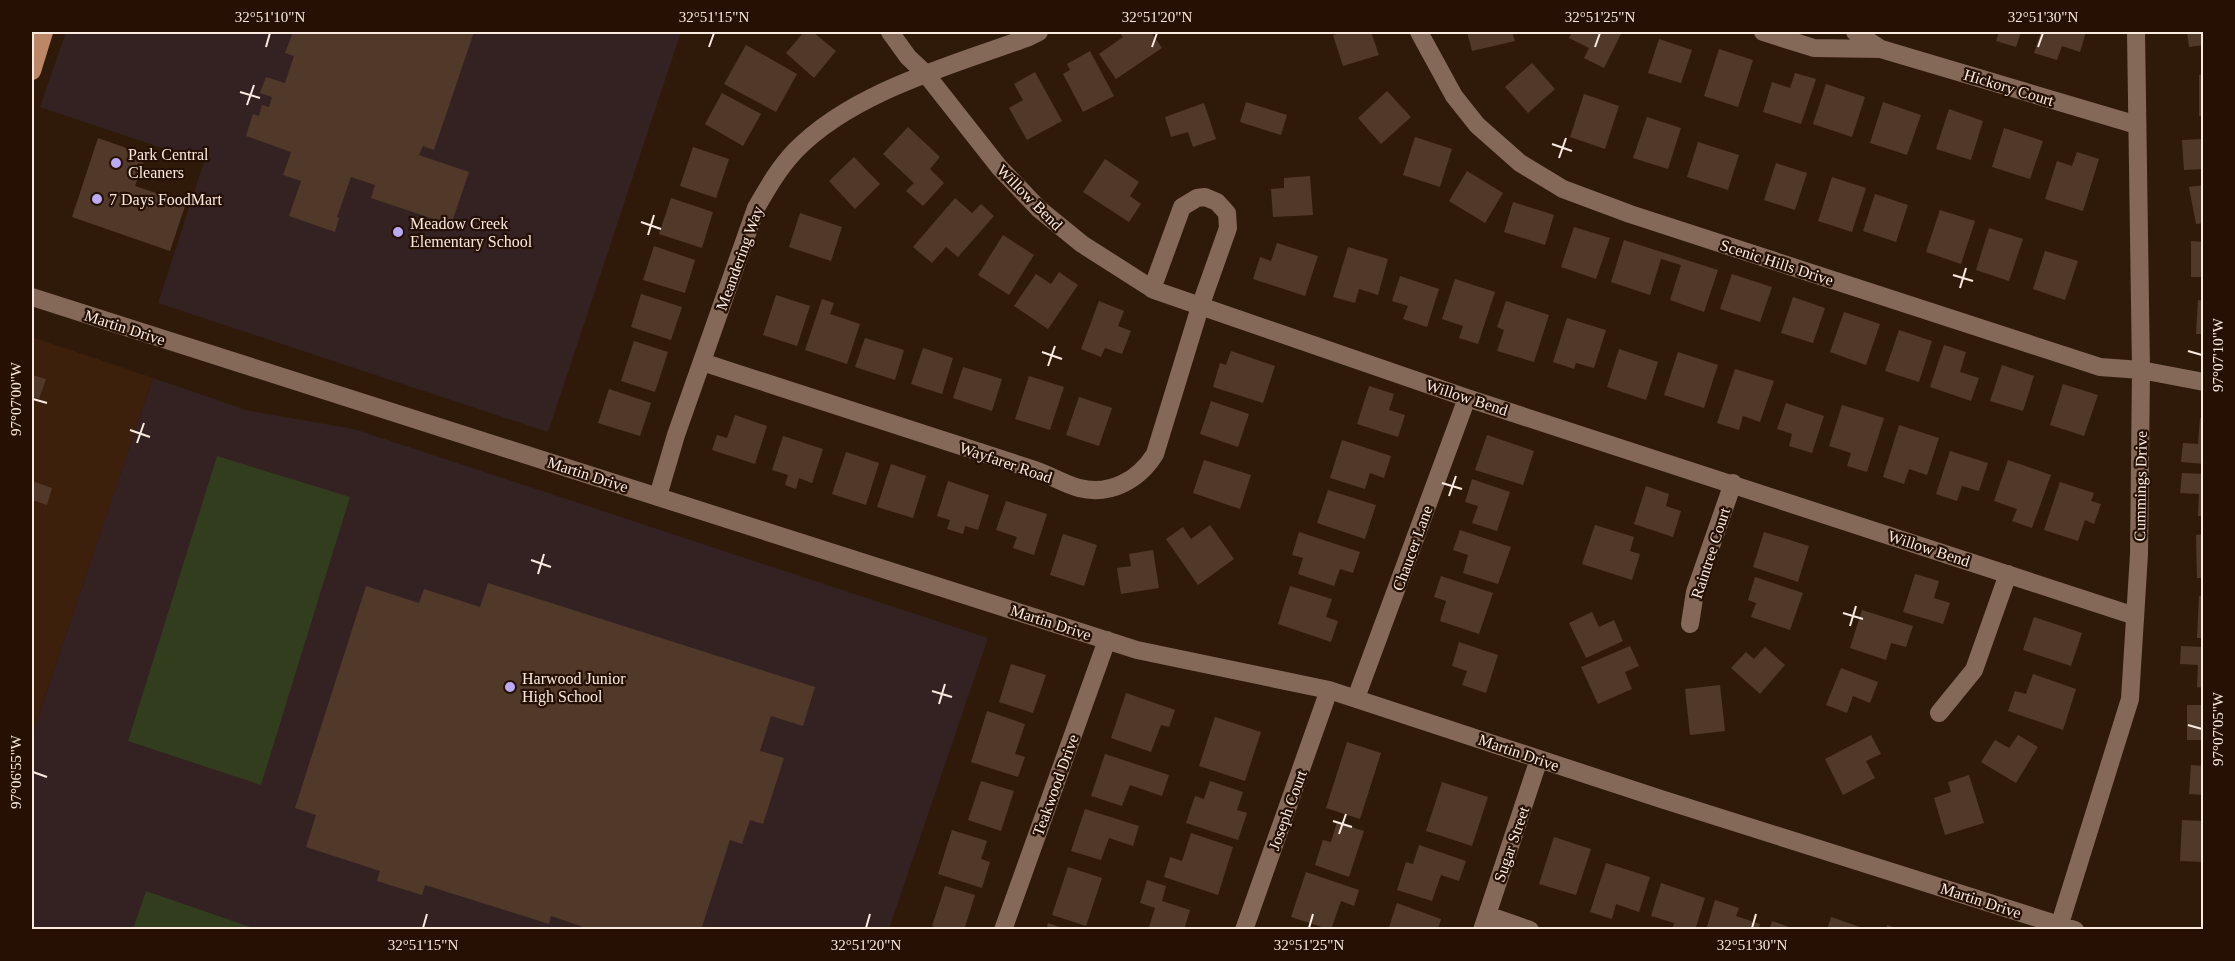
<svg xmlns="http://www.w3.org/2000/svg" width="2235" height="961" font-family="'Times New Roman',serif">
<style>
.built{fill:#3c200c}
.education{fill:#342122}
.green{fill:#323d1e}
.building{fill:#51392a}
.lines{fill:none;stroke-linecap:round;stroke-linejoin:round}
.minor{stroke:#846958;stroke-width:18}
.major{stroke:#bc8767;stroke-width:18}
.ticks{fill:none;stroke:#faeae0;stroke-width:2}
.poi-dot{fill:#bbaaf6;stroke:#251003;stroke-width:2}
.labels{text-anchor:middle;stroke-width:4.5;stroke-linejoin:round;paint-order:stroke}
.street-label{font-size:16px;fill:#faeae0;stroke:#251003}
.poi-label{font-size:16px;fill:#faeae0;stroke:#251003;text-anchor:start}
.neatline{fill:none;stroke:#faeae0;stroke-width:2}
.ticks-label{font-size:15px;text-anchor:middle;fill:#faeae0}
</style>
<rect width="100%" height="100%" fill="#2f1a0a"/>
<path class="built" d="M32,337L153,378L32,735Z"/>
<path class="education" d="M66,32H681L548,432L158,303L204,162L40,107Z
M153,378L249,411L354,429L988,638L889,929L32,930V735Z"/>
<path class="green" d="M217,456L350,497L261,785L128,741Z
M146,891L256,929H133Z"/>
<path class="building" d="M293,32H474L434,150L423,146L419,155L469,172L451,225L371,198L375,185L351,177L337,217L339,218L335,232L289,216L301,181L283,175L291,152L246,136L253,114L259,116L262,105L269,107L272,97L260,93L266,77L285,83L294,56L285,53Z
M804,32H813L836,51L814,78L786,53Z
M1119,32H1151L1162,48L1116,79L1099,54L1123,37Z
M1344,32H1371L1379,55L1343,66L1333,35Z
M1467,32H1512L1515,41L1472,51Z
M1572,32H1622L1604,68L1584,58L1589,48L1569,38Z
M1999,32H2021L2016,47L1996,41Z
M2041,32H2086L2080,52L2062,46L2057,60L2034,53Z
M2187,32H2204V45L2189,47Z
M1659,39L1692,50L1681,83L1648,73Z
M746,45L797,74L776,112L724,84Z
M1719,49L1753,60L1738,107L1704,96Z
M1090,51L1114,96L1083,112L1063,74L1070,70L1067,64Z
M1532,63L1555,89L1528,113L1505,87Z
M1035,72L1062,121L1027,140L1009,108L1023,100L1014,84Z
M1795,73L1816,79L1801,124L1763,112L1772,82L1790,88Z
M2204,74V116H2199V75Z
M1826,84L1865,97L1852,137L1813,124Z
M1387,91L1411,117L1381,144L1358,118Z
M722,93L761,114L743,146L705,124Z
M1584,94L1619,106L1605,149L1570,137Z
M1246,102L1287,115L1281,135L1240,122Z
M1883,102L1921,115L1907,155L1870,143Z
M1204,103L1216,139L1193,147L1188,132L1171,137L1165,117Z
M1949,109L1983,121L1971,160L1936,149Z
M1647,117L1681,128L1668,169L1633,158Z
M908,127L940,157L930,169L944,183L923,206L906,191L914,183L883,154Z
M2004,128L2043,141L2030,179L1992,167Z
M1415,137L1452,149L1440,187L1403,175Z
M98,138L146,155L135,186L186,203L170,251L72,217Z
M2204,139V169L2184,170L2182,140Z
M1698,142L1739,155L1728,190L1687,177Z
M693,147L729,159L716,198L680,186Z
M2077,152L2099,159L2083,211L2045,199L2057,161L2072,166Z
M854,157L880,184L855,209L829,181Z
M1105,159L1139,182L1130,196L1141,204L1129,222L1083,192Z
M1776,163L1807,173L1795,210L1764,200Z
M1467,171L1503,193L1485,223L1449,201Z
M1310,176L1313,215L1273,217L1271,189L1284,188V178Z
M1832,177L1866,188L1852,232L1818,221Z
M2204,185V223L2196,224L2189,187Z
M1875,194L1908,205L1896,242L1863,231Z
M671,198L713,212L702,248L659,234Z
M955,198L972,213L981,204L994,216L958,257L946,247L932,263L913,247Z
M1513,202L1554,215L1545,245L1504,232Z
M1940,210L1975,221L1961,264L1926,252Z
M800,213L842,227L831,261L789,247Z
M1574,227L1610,238L1596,279L1561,267Z
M1989,228L2023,239L2009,281L1976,270Z
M1003,235L1034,255L1009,295L978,275Z
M1624,240L1718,270L1704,312L1670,300L1681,265L1661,259L1650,295L1611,282Z
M2191,241L2204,242V277H2191Z
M1277,243L1318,256L1305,296L1253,279L1260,257L1271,261Z
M654,246L695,260L685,293L643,280Z
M1348,247L1388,259L1378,295L1359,289L1355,303L1333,297Z
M2045,251L2078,261L2065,300L2033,289Z
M1059,272L1078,285L1048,329L1014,306L1036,274L1051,284Z
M1732,274L1772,287L1760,322L1720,309Z
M1400,276L1439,289L1427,327L1403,319L1408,306L1392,301Z
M1455,279L1495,292L1478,344L1459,338L1463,326L1442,319Z
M641,294L682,307L671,340L631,327Z
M776,295L810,306L797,346L763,335Z
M1793,297L1825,308L1813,343L1781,333Z
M822,299L834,303L830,314L860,324L847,364L805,350Z
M2198,300L2204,301V334H2196Z
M1099,301L1124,311L1118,326L1131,331L1122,354L1105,348L1101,357L1081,349Z
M1506,301L1549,315L1534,362L1497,351L1504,330L1497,327Z
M1844,312L1880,324L1866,365L1830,352Z
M1567,318L1606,330L1594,368L1576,363L1574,369L1553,362Z
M1899,330L1932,341L1919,382L1885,371Z
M865,338L904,350L895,380L855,367Z
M634,341L668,352L655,392L621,381Z
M1944,345L1966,352L1960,372L1979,378L1971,401L1930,387Z
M923,348L953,358L942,394L911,384Z
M1619,349L1658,362L1646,400L1607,387Z
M1231,351L1275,366L1263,403L1213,387L1220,363L1226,365Z
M1678,352L1718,365L1704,408L1664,395Z
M2002,365L2034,376L2023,411L1990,401Z
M963,367L1002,379L992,411L953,398Z
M1735,369L1774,381L1760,422L1743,416L1739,430L1717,423Z
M32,375L46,379L39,399L32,396Z
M1029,376L1064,387L1050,430L1015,419Z
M2063,384L2098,395L2084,436L2050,425Z
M1369,386L1394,394L1389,410L1405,415L1398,437L1357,424Z
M609,389L651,403L640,436L598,423Z
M1079,397L1112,408L1099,446L1066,435Z
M1211,401L1249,414L1238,447L1200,434Z
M1786,403L1824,416L1812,453L1789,446L1792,434L1777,429Z
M1842,405L1884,418L1867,472L1847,466L1851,453L1829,446Z
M735,415L767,426L755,464L712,450L717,435L727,438Z
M2200,418H2204V464L2181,462L2183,443L2198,444Z
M1899,425L1939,438L1927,475L1909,469L1904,484L1883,477Z
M1487,435L1534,451L1523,485L1475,470Z
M783,436L823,449L812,483L799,478L796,489L785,485L788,475L772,470Z
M1342,440L1391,456L1384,478L1370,473L1365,489L1330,478Z
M1950,451L1988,463L1979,491L1962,486L1957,501L1936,494Z
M846,452L879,463L866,505L832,494Z
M1204,460L1251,475L1240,509L1193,493Z
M2008,460L2051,475L2032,528L2012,521L2017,509L1994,501Z
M891,464L926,476L913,518L877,507Z
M2182,473L2204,474V516H2198L2199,494L2180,493Z
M1472,479L1510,492L1497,531L1472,523L1478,506L1465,502Z
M32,481L52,488L47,505L32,500Z
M948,481L989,495L978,530L965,526L963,534L947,529L950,520L937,516Z
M2060,482L2094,493L2091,501L2101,504L2094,524L2085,520L2078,541L2044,530Z
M1646,486L1669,494L1666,506L1681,511L1673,537L1634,524Z
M1328,490L1376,505L1365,539L1317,523Z
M1006,501L1047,514L1034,555L1013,548L1017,537L996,530Z
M1210,525L1234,559L1198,585L1166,539L1183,527L1191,539Z
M1595,525L1634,537L1630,551L1640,554L1632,580L1582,564Z
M1460,530L1511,547L1498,584L1463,573L1468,555L1453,550Z
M1299,532L1360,552L1353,573L1340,569L1334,586L1298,574L1303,558L1292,555Z
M1764,532L1809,546L1798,582L1753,567Z
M1063,534L1097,545L1084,586L1050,575Z
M2204,534V578H2197L2196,535Z
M1153,550L1159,588L1121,594L1117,568L1131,566L1129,554Z
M1915,574L1939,581L1934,598L1950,603L1943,624L1903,612Z
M1441,576L1493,593L1479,634L1440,621L1446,601L1434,597Z
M1755,577L1803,593L1790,630L1751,617L1756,603L1748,600Z
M488,583L815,687L803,726L771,716L760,751L784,758L763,824L750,820L742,844L730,840L701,930H592L551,916L549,924L425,885L422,895L377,881L380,871L306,847L316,815L295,808L366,586L419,603L424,589L480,607Z
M1290,586L1332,599L1326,617L1338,621L1331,642L1278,624Z
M2199,596H2204V638H2197Z
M1862,610L1913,626L1906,647L1891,643L1886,660L1850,648Z
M1592,612L1599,627L1614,620L1623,641L1586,658L1569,623Z
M2034,617L2082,633L2071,666L2023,650Z
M1459,642L1498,655L1486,693L1462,685L1467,671L1452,666Z
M1630,646L1639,666L1625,672L1632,689L1598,704L1581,667Z
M2181,646L2204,647V688L2197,687L2198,665L2180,664Z
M1765,647L1785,665L1760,694L1731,668L1746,652L1754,659Z
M1011,664L1046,675L1033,713L999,702Z
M1841,668L1878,682L1870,703L1853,696L1847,713L1826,705Z
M2033,674L2076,689L2063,730L2008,711L2015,691L2026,694Z
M1720,685L1725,731L1690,735L1685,689Z
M1126,693L1175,710L1169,727L1161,725L1151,752L1111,738Z
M2187,705H2204V740H2187Z
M987,711L1025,724L1015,754L1025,757L1018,777L971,762Z
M1215,717L1261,732L1245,781L1199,766Z
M1871,735L1881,754L1866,761L1875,778L1843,795L1825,759Z
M2018,735L2038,747L2016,783L1981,762L1995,740L2009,748Z
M1347,742L1381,753L1360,819L1326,808Z
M1105,754L1169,775L1162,796L1130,785L1122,806L1091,796Z
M2191,765L2204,766V795L2189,794Z
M1969,775L1984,823L1945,835L1934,798L1951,792L1948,782Z
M981,781L1014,791L1001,831L968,820Z
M1210,781L1243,792L1237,810L1247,813L1238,840L1186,823L1195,796L1204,799Z
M1442,782L1488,797L1472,846L1426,831Z
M1085,809L1139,826L1133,846L1109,838L1101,860L1071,851Z
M2182,820L2204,821V862L2180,861Z
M1337,822L1364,831L1349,877L1315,865L1323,840L1331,842Z
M952,830L987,841L981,859L990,862L982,888L938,874Z
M1191,833L1233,847L1218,895L1164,877L1170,857L1182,861Z
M1554,837L1591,849L1576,895L1539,884Z
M1419,845L1466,861L1459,881L1441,875L1432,901L1397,890L1406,862L1413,864Z
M1606,863L1650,877L1639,912L1616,904L1612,919L1590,912Z
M1068,867L1102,878L1086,926L1052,915Z
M1306,872L1359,890L1354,906L1341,901L1331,930L1291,917Z
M1147,880L1166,886L1162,901L1190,910L1184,930H1148L1155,908L1140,903Z
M1661,883L1705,898L1695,930H1672L1674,923L1651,916Z
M945,886L975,895L964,930H943L932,926Z
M1715,900L1739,908L1736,916L1760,924L1758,930H1706Z
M1397,903L1441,919L1438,930H1388Z
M1831,917L1866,929V930H1827Z
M1772,921L1795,929V930H1769Z
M1048,923L1066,929V930H1046Z
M1887,925L1900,929V930H1886Z"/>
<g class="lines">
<path class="minor" d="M890,32L908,57L925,73L999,167L1039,209L1082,244L1154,290L1467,398L2135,616
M1419,32L1454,96L1477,125L1520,163L1563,189L1630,214L2100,367L2141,370L2204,382
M1763,32L1814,48L1881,49L2137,125
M1855,32L1881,49
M32,297L1137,650L1329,690L1661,799L2075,930
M702,362L1035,470C1050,475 1064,484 1079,488C1110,496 1139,480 1155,454L1200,307L1228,228L1227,213L1217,202L1205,197L1197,198L1182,207L1152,289
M658,496L676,435L756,208C768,187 779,168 795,151C853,91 953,65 1029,37L1039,32
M1690,624L1695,592L1733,483
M1356,698L1467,398
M1939,713L1974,670L2008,574
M1487,915L1530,930
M1003,930L1107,640
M1244,930L1329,690
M1482,930L1539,759
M2058,930L2130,699L2139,554L2141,370L2136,32"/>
<path class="major" d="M32,71L44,32"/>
</g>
<path class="ticks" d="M266,47L270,33M709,47L714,33M1152,47L1157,33M1595,47L1600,33M2038,47L2043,33M240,92L260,98M247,105L254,85M1552,144L1572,151M1559,158L1566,138M641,222L661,229M648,235L654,215M1953,275L1973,281M1960,288L1966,268M2188,351L2202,355M1042,352L1062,359M1048,366L1055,346M33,399L47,403M130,430L150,437M137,443L144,423M1442,483L1462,489M1449,496L1456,476M531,560L551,567M538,574L544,554M1843,613L1863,619M1850,626L1856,606M932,691L952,697M939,704L945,684M2188,725L2202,729M33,772L47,777M1333,821L1352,827M1339,834L1346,814M423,928L427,914M866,928L870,914M1309,928L1313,914M1752,928L1756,914"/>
<g class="poi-dot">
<circle cx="116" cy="163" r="6"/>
<circle cx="97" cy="199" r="6"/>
<circle cx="398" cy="232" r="6"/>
<circle cx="510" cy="687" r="6"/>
</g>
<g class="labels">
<g class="street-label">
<text transform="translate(2009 87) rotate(17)" y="6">Hickory Court</text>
<text transform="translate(1030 197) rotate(45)" y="6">Willow Bend</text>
<text transform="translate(739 258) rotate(-70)" y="6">Meandering Way</text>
<text transform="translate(1777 262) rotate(18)" y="6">Scenic Hills Drive</text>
<text transform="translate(125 327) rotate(18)" y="6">Martin Drive</text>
<text transform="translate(1467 397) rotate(18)" y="6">Willow Bend</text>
<text transform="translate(1006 462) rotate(19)" y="6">Wayfarer Road</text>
<text transform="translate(588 474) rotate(18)" y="6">Martin Drive</text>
<text transform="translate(2140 486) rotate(-89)" y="6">Cummings Drive</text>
<text transform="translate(1412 548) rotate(-70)" y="6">Chaucer Lane</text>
<text transform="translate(1929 548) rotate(18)" y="6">Willow Bend</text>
<text transform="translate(1710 553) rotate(-72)" y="6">Raintree Court</text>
<text transform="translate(1051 622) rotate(18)" y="6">Martin Drive</text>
<text transform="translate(1519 752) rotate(19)" y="6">Martin Drive</text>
<text transform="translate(1055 785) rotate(-70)" y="6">Teakwood Drive</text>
<text transform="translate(1287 810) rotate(-70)" y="6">Joseph Court</text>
<text transform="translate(1511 844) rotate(-71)" y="6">Sugar Street</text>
<text transform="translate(1981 900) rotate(18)" y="6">Martin Drive</text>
</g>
<g class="poi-label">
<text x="128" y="160">Park Central<tspan x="128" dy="18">Cleaners</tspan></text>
<text x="109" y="205">7 Days FoodMart</text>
<text x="410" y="229">Meadow Creek<tspan x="410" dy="18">Elementary School</tspan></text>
<text x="522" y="684">Harwood Junior<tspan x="522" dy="18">High School</tspan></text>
</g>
</g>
<rect width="2235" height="961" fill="none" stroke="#251003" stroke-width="66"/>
<rect x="33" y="33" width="2169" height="895" class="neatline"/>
<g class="ticks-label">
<text x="270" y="22">32°51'10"N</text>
<text x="714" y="22">32°51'15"N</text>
<text x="1157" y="22">32°51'20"N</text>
<text x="1600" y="22">32°51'25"N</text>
<text x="2043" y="22">32°51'30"N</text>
<text transform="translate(2218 355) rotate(-90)" y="5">97°07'10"W</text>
<text transform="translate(16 399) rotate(-90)" y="5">97°07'00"W</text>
<text transform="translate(2218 729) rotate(-90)" y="5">97°07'05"W</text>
<text transform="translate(16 772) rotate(-90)" y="5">97°06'55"W</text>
<text x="423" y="950">32°51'15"N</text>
<text x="866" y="950">32°51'20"N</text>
<text x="1309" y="950">32°51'25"N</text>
<text x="1752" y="950">32°51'30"N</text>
</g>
</svg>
